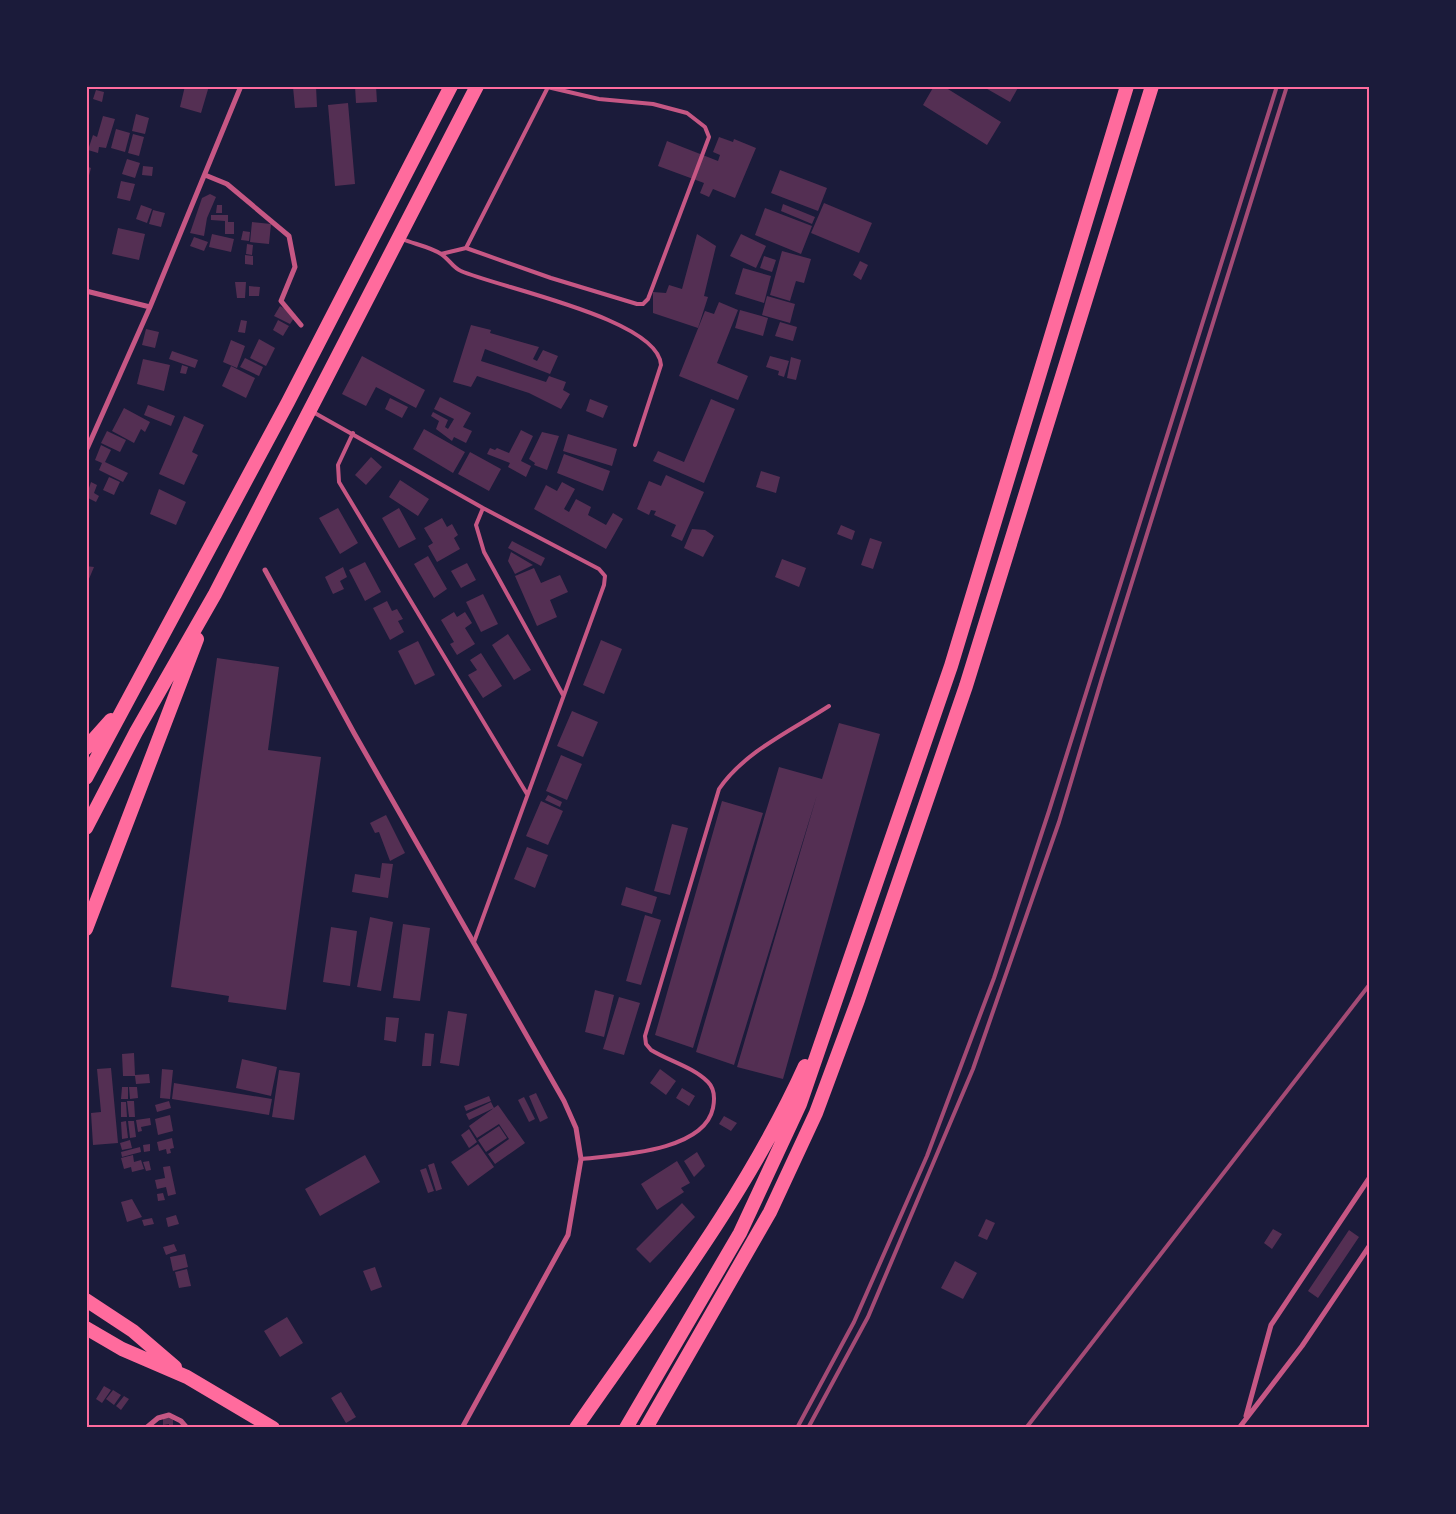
<svg xmlns="http://www.w3.org/2000/svg" width="1456" height="1514" font-family="Rubik,sans-serif">
<style>
.building{fill:#542f53}
.lines{fill:none;stroke-linecap:round;stroke-linejoin:round}
.service{stroke:#c65784;stroke-width:4}
.minor{stroke:#c65784;stroke-width:5}
.trunk{stroke:#ff6b9d;stroke-width:14}
.rail{stroke:#a44b75;stroke-width:4}
.neatline{fill:none;stroke:#ff6b9d;stroke-width:2}
</style>
<rect width="100%" height="100%" fill="#1b1b3a"/>
<path class="building" d="M185,86H209L201,113L180,107Z
M316,86L317,107L295,108L293,87Z
M355,86H376L377,102L356,103Z
M934,86H943L1001,122L987,145L923,105Z
M982,86H1019L1010,102Z
M96,90L104,92L102,102L93,99Z
M348,103L355,184L335,186L328,105Z
M136,114L149,118L145,134L132,131Z
M103,116L115,119L106,148L99,147L98,153L88,150L93,135L97,137Z
M116,129L130,133L125,152L111,148Z
M133,134L144,137L139,156L128,153Z
M719,137L733,142L734,139L756,148L735,198L713,189L709,197L700,193L704,183L658,166L667,141L718,161L720,155L713,152Z
M127,159L140,163L135,178L122,174Z
M86,166L91,168L87,183H86Z
M143,166L153,167L152,176L142,175Z
M780,170L827,188L818,211L771,193Z
M121,181L135,184L130,201L117,198Z
M210,194L216,197L207,218L204,236L190,233L202,198Z
M824,203L872,223L859,253L811,233Z
M783,204L815,217L812,224L781,211Z
M141,205L152,209L147,223L136,219Z
M217,205H222V213H216Z
M765,208L812,226L801,254L755,235Z
M153,210L165,213L161,227L149,224Z
M211,215H228V222H234V234H225V221L211,220Z
M252,222L271,224L269,244L250,242Z
M118,228L145,234L139,260L112,254Z
M243,231L250,232L249,241L241,240Z
M212,234L234,239L231,252L209,247Z
M697,234L716,246L704,296L708,297L698,328L653,313V292L666,293L669,285L682,289Z
M741,234L766,246L756,268L730,256Z
M194,237L208,242L204,251L190,246Z
M247,244L253,245L252,255L246,254Z
M782,251L811,259L804,283L796,281L790,301L770,295Z
M245,255L253,256V265L245,264Z
M764,256L776,260L772,272L760,268Z
M860,261L868,265L861,280L853,275Z
M743,268L771,276L764,303L735,294Z
M235,282H246L245,298H237Z
M249,286L260,287L259,296H249Z
M767,296L795,304L790,323L762,315Z
M719,302L738,310L717,363L748,376L738,400L679,376L705,311L714,314Z
M280,306L296,315L290,324L274,316Z
M740,310L768,318L763,336L735,328Z
M241,320L247,321L245,333L238,332Z
M278,320L289,326L283,336L273,330Z
M780,322L797,327L793,341L775,336Z
M471,325L491,330L490,333L539,347L533,359L537,361L543,350L558,356L550,374L485,349L481,361L546,382L549,376L566,382L563,390L570,394L561,409L529,393L477,376L471,387L453,382Z
M146,329L159,332L155,348L142,345Z
M259,339L275,348L266,366L250,358Z
M231,340L245,346L237,368L223,362Z
M172,351L198,360L195,368L169,359Z
M362,356L425,390L416,408L376,387L366,406L342,394Z
M770,356L789,361L784,377L778,375L779,371L766,367Z
M791,357L801,360L796,380L787,378Z
M245,358L263,367L259,376L240,367Z
M143,359L170,365L164,391L137,384Z
M182,365L188,367L186,374L180,373Z
M231,366L255,378L246,398L222,386Z
M440,397L471,413L463,427L472,431L466,443L454,437L452,441L436,429L439,421L431,416L433,412L448,420L445,427L448,429L454,419L434,409Z
M390,398L408,407L402,418L385,409Z
M590,399L608,406L603,418L586,411Z
M711,399L735,409L704,483L653,461L658,451L684,462Z
M148,405L175,416L171,426L144,415Z
M124,408L150,422L145,432L141,429L134,443L112,431Z
M184,416L204,425L192,452L198,455L184,485L159,474Z
M424,429L465,452L453,473L413,449Z
M521,430L533,436L521,461L531,466L526,477L508,467L510,463L487,454L490,448L495,450L497,448L509,453Z
M107,431L126,440L120,452L101,443Z
M542,432L559,436L547,470L534,465L535,463L529,459Z
M568,434L617,449L612,466L563,451Z
M101,445L111,450L105,462L128,473L123,482L99,470L102,463L95,460Z
M470,452L501,469L489,491L458,474Z
M564,454L610,471L603,491L557,473Z
M371,457L382,467L366,485L355,475Z
M761,471L780,477L776,493L756,487Z
M666,475L704,492L682,541L671,536L676,525L654,515L656,511L651,510L649,515L637,509L649,481L661,486Z
M109,477L120,482L114,495L103,490Z
M400,480L429,499L418,516L389,497Z
M91,482L97,485L94,493L99,496L96,502L86,497Z
M562,482L575,489L564,509L569,512L576,499L591,507L588,515L606,525L613,513L623,519L606,549L534,509L546,485L557,491Z
M159,489L186,502L176,525L150,514Z
M338,508L358,543L340,554L319,518Z
M399,508L416,539L399,548L382,518Z
M442,518L447,527L452,524L458,535L454,538L460,549L437,562L428,546L433,543L424,528Z
M841,525L855,531L852,540L837,534Z
M692,529L705,530L714,536L703,557L684,548Z
M870,538L882,542L873,569L861,565Z
M512,541L545,558L541,566L508,548Z
M511,552L533,565L515,574L508,561Z
M428,556L447,589L434,598L414,564Z
M782,559L806,568L799,587L775,577Z
M365,562L381,592L365,601L349,570Z
M467,563L476,580L461,588L451,571Z
M86,566L94,567L86,586Z
M343,567L347,577L340,581L344,589L333,594L325,577Z
M534,568L541,583L560,575L568,592L550,600L557,617L537,626L515,576Z
M483,594L498,624L481,632L466,602Z
M387,601L392,611L397,609L403,619L398,621L404,632L390,640L373,608Z
M454,612L457,617L465,612L472,623L465,628L475,644L457,655L450,644L454,642L441,620Z
M508,634L531,670L514,680L492,645Z
M601,640L622,649L604,694L583,685Z
M418,641L435,675L415,685L398,651Z
M481,653L502,686L483,698L468,675L477,670L470,660Z
M217,658L279,667L268,750L321,757L286,1010L228,1002L229,996L171,987Z
M572,711L598,722L583,757L557,746Z
M839,723L880,734L783,1079L737,1067L817,795L734,1065L696,1052L779,767L822,779Z
M561,755L582,764L567,800L546,791Z
M548,795L562,802L560,807L545,800Z
M541,801L563,811L548,845L526,836Z
M722,801L763,813L693,1048L655,1035Z
M386,815L405,853L390,861L379,832L375,833L370,823Z
M672,824L688,828L670,895L654,891Z
M527,847L548,855L535,888L514,879Z
M382,863L393,864L388,898L352,892L355,874L380,878Z
M626,887L657,897L652,914L621,905Z
M645,915L661,920L641,985L626,981Z
M370,917L393,922L381,991L357,987Z
M403,924L430,928L420,1001L393,998Z
M331,927L357,931L350,986L323,982Z
M595,990L614,995L604,1037L585,1032Z
M619,997L640,1003L624,1055L603,1049Z
M448,1011L467,1014L459,1066L440,1063Z
M386,1017L399,1018L396,1042L384,1040Z
M425,1033L434,1034L431,1066H422Z
M134,1053L135,1075L149,1074L150,1083L136,1084L135,1076H123L122,1054Z
M242,1059L277,1067L271,1096L236,1088Z
M111,1068L118,1143L93,1145L91,1113L101,1112L97,1069Z
M162,1069L173,1070L170,1099L160,1098Z
M660,1069L676,1081L666,1095L650,1083Z
M279,1070L300,1073L294,1120L272,1117Z
M174,1083L272,1099L269,1115L172,1099Z
M122,1087H128V1099H121Z
M129,1087H137L138,1098L130,1099Z
M682,1088L695,1096L689,1106L676,1098Z
M536,1093L548,1118L540,1122L529,1096Z
M489,1096L491,1101L466,1111L464,1106Z
M524,1097L535,1119L529,1122L518,1100Z
M127,1101H134L135,1117H129Z
M169,1101L171,1108L157,1112L155,1105Z
M121,1102H126L127,1117H121Z
M491,1102L494,1108L469,1120L466,1114Z
M498,1105L525,1143L495,1164L488,1154L509,1139L499,1124L477,1138L469,1126Z
M170,1115L173,1131L158,1135L155,1119Z
M724,1116L737,1123L731,1131L719,1124Z
M150,1118L151,1125L141,1127L142,1131L138,1132L136,1120Z
M126,1121L128,1138L122,1139L121,1122Z
M128,1121H134L136,1137L130,1138Z
M499,1126L507,1138L486,1152L478,1140Z
M469,1129L477,1142L469,1148L461,1135Z
M172,1138L174,1148L170,1149L171,1153L167,1154L166,1149L159,1151L157,1142Z
M130,1140L132,1148L122,1150L120,1143Z
M150,1144V1151L144,1152L143,1145Z
M478,1144L494,1167L468,1186L451,1162Z
M140,1147L141,1152L122,1157L121,1152Z
M697,1152L705,1166L694,1177L684,1161Z
M133,1155L134,1162L141,1160L144,1169L132,1172L131,1167L124,1169L121,1158Z
M365,1155L380,1182L320,1216L305,1189Z
M149,1161L151,1170L146,1171L143,1162Z
M677,1161L690,1183L681,1188L684,1192L657,1210L641,1184Z
M434,1163L442,1189L436,1191L428,1165Z
M170,1166L176,1194L168,1196L166,1187L157,1189L155,1180L165,1178L163,1167Z
M426,1168L434,1191L428,1193L420,1170Z
M163,1193L165,1200L158,1201L157,1194Z
M132,1199L142,1217L127,1222L121,1202Z
M682,1203L695,1217L650,1263L636,1249Z
M176,1215L179,1224L168,1227L166,1218Z
M152,1218L154,1224L144,1226L142,1220Z
M986,1219L995,1223L987,1240L978,1236Z
M1273,1229L1282,1234L1272,1249L1264,1243Z
M1349,1230L1359,1237L1318,1298L1308,1291Z
M174,1244L177,1251L166,1255L163,1247Z
M185,1254L188,1267L173,1271L170,1257Z
M955,1261L977,1273L963,1299L941,1288Z
M375,1267L382,1287L371,1291L363,1271Z
M187,1269L191,1286L179,1288L175,1272Z
M287,1317L303,1343L280,1357L264,1331Z
M104,1386L111,1390L102,1403L96,1399Z
M113,1390L121,1395L114,1405L106,1399Z
M341,1392L356,1417L346,1423L331,1398Z
M124,1396L129,1399L121,1410L116,1406Z
M163,1417H173V1428H169V1424L163,1425Z"/>
<g class="lines">
<path class="service" d="M402,239C414,244 431,247 441,254C449,259 453,268 461,271C500,288 659,319 661,365L635,445
M466,248L547,89
M441,254L466,248L551,278L637,304H643L648,299L709,137L705,127L687,113L653,104L599,99L543,86
M313,412L483,508L599,569L605,576L604,585L474,942
M353,433L338,465L339,482L527,794
M483,508L476,525L484,552L563,695
M581,1159C616,1155 704,1152 713,1108C715,1098 715,1089 708,1082C693,1067 669,1061 651,1050L646,1044L645,1036L719,789C744,752 792,730 829,706"/>
<path class="minor" d="M205,175L227,184L289,236L295,267L281,301L301,325
M86,291L150,307
M86,451L150,307L241,86
M265,570L354,733L564,1101L576,1128L581,1159L568,1235L462,1428
M1246,1416L1271,1325L1370,1177
M146,1428L158,1418L169,1415L181,1421L187,1428
M1239,1428L1302,1346L1370,1245"/>
<path class="trunk" d="M86,748L111,720
M86,778L288,402L451,86
M86,828L136,732L215,594L477,86
M86,929L197,639
M86,1300L133,1331L175,1367
M86,1328L122,1349L187,1377L273,1428
M576,1428C657,1311 746,1196 805,1066
M626,1428L740,1233L800,1104L951,666L1127,86
M646,1428L770,1212L816,1113L858,1000L966,686L1152,86"/>
<path class="rail" d="M797,1428L854,1322L927,1156L994,978L1049,811L1277,86
M808,1428L868,1317L973,1069L1059,822L1102,678L1287,86
M1026,1428L1370,984"/>
</g>
<rect width="1456" height="1514" fill="none" stroke="#1b1b3a" stroke-width="175"/>
<rect x="88" y="88" width="1280" height="1338" class="neatline"/>
</svg>
